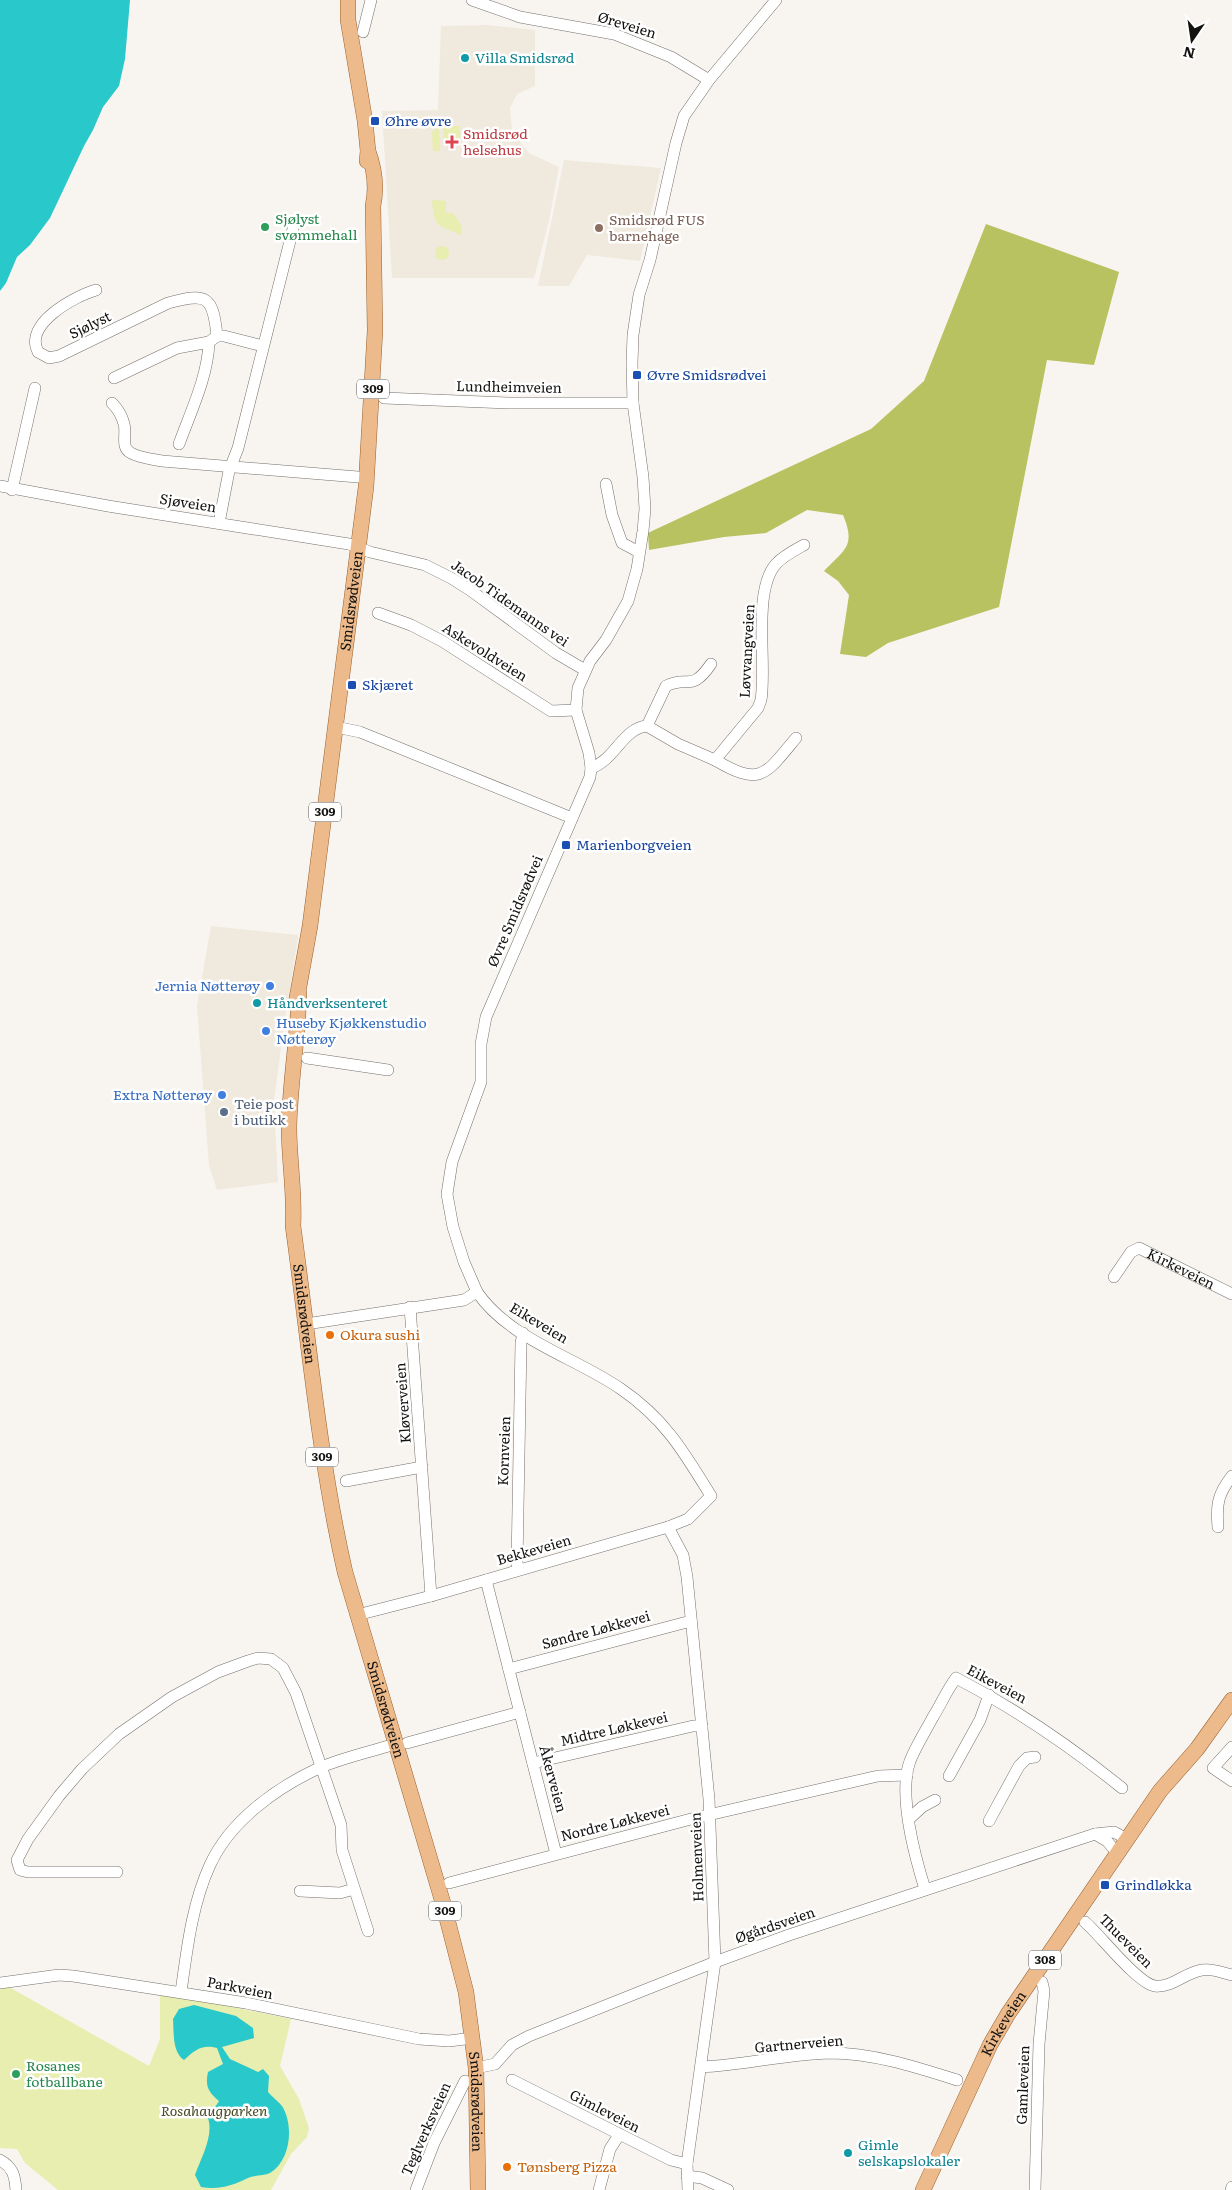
<svg xmlns="http://www.w3.org/2000/svg" width="1232" height="2190" font-family="Literata,serif">
<style>
.built{fill:#f0e9dd}
.green{fill:#e7eeb0}
.forest{fill:#b9c261}
.water{fill:#28c8cb}
.lines{fill:none;stroke-linecap:round;stroke-linejoin:round}
.minor-casing{stroke:#74716d;stroke-width:12}
.major-casing{stroke:#99612d;stroke-width:16}
.minor{stroke:#fff;stroke-width:11}
.major{stroke:#edba8b;stroke-width:15}
.culture-dot{fill:#0f9aa8;stroke:#fff;stroke-width:2}
.transit-dot{fill:#1a4fb4;stroke:#fff;stroke-width:2}
.health-dot{fill:#e0444e;stroke:#fff;stroke-width:2}
.leisure-dot{fill:#2e9e5b;stroke:#fff;stroke-width:2}
.education-dot{fill:#8d6e63;stroke:#fff;stroke-width:2}
.shop-dot{fill:#3f7fe0;stroke:#fff;stroke-width:2}
.service-dot{fill:#5c6f8a;stroke:#fff;stroke-width:2}
.food-dot{fill:#e8710a;stroke:#fff;stroke-width:2}
.labels{text-anchor:middle;stroke-width:5;stroke-linejoin:round;paint-order:stroke}
.shield{fill:#fff;stroke:#5a5958;stroke-width:1}
.shield-label{font-size:12px;font-weight:bold;fill:#131210}
.street-label{font-size:14px;fill:#131210;stroke:#fff}
.culture-label{font-size:14px;fill:#0d838f;stroke:#fff;text-anchor:start}
.transit-label{font-size:14px;fill:#164399;stroke:#fff;text-anchor:start}
.health-label{font-size:14px;fill:#be3a42;stroke:#fff;text-anchor:start}
.leisure-label{font-size:14px;fill:#27864d;stroke:#fff;text-anchor:start}
.education-label{font-size:14px;fill:#785e54;stroke:#fff;text-anchor:start}
.shop-label{font-size:14px;fill:#366cbe;stroke:#fff;text-anchor:end}
.service-label{font-size:14px;fill:#4e5e75;stroke:#fff;text-anchor:start}
.food-label{font-size:14px;fill:#c56008;stroke:#fff;text-anchor:start}
.park-label{font-size:14px;font-style:italic;fill:#474a22;stroke:#fff}
</style>
<rect width="100%" height="100%" fill="#f8f5f0"/>
<path class="built" d="M487,25L535,30V86L517,94L510,108L512,131L529,153L559,167L549,221L534,278H392L382,111L438,110L441,26Z
M564,160L661,168L640,261L587,255L569,286H538Z
M211,926L298,935V938L285,1018L274,1101L278,1182L217,1190L209,1166L197,1006Z"/>
<path class="green" d="M439,126L440,151H433L432,132Z
M443,126H460V145L444,144Z
M432,200L446,201V213H453L461,225V235C437,224 434,228 432,200Z
M435 253a7 7 0 1 1 14 0a7 7 0 1 1-14 0Z
M9,1987L149,2066L160,2039V1992L291,2019L280,2066L299,2099L309,2128L307,2137L291,2154L271,2190H58L25,2163L17,2149L0,2148V1989Z"/>
<path class="forest" d="M986,224L1119,272L1094,365L1047,360L999,607L888,643L866,657L840,654L849,595L838,581L824,571C845,549 856,546 843,515L807,510L766,533L724,537L649,550L648,533L652,531L871,429L924,381Z"/>
<path class="water" d="M0,0H130L125,59L119,86L103,107L93,130L84,146L50,218L30,245L17,257L6,283L0,291Z
M194,2005L236,2016L253,2028L254,2038L222,2047L230,2059L258,2072L263,2069L269,2076L268,2092C272,2097 278,2101 282,2106C294,2125 291,2160 270,2173C264,2176 254,2175 248,2178C231,2186 219,2190 201,2187L195,2175C201,2158 214,2136 208,2118L219,2101C208,2092 205,2086 208,2072L223,2064L217,2048C202,2044 195,2050 184,2060C172,2052 174,2032 173,2019L179,2009Z"/>
<g class="lines">
<g class="minor-casing">
<g id="minor">
<path d="M472,0L520,17L614,34L671,57L709,80"/>
<path d="M363,32L371,0"/>
<path d="M96,290C75,296 23,324 38,352L49,358L59,356L168,303C207,292 213,296 217,336H224L263,346"/>
<path d="M114,378L177,348L209,342L217,336"/>
<path d="M384,398L508,403H633"/>
<path d="M112,403C118,409 122,416 124,424C127,433 120,448 131,453C140,458 152,459 162,461L358,477"/>
<path d="M179,444C191,411 208,376 209,342"/>
<path d="M606,484L612,515L622,543L639,552"/>
<path d="M0,486L108,506L349,544L370,552L425,565L451,578L470,590L556,653L585,670"/>
<path d="M12,490L35,388"/>
<path d="M219,523L229,471L238,448L294,225"/>
<path d="M378,613L411,625L442,641L551,711L576,710"/>
<path d="M647,726L666,686C688,675 691,693 711,664"/>
<path d="M336,727L360,732L572,818"/>
<path d="M715,760C761,787 765,775 796,738"/>
<path d="M591,768C614,761 623,728 647,726L678,744L715,760L758,708L761,700C767,665 752,591 776,564C783,556 795,550 804,545"/>
<path d="M307,1058L388,1070"/>
<path id="s1" d="M1114,1277L1131,1252L1139,1248L1232,1294"/>
<path d="M477,1292L464,1262L453,1227L447,1194L452,1162L481,1082V1044L486,1017L590,777L591,768L589,753L576,710L578,688L590,661L606,640L628,601L637,569L643,531L645,509L643,477L633,403L632,363L633,335L639,295L650,260L676,143L684,116L709,80L776,0"/>
<path d="M410,1307L431,1596"/>
<path d="M306,1324L464,1300L477,1292C510,1340 575,1357 621,1389C665,1419 684,1452 711,1496L688,1519L668,1527L431,1596L357,1615"/>
<path d="M346,1481L422,1467"/>
<path d="M668,1527L683,1555L687,1577L709,1799L715,1962L687,2164L688,2190"/>
<path d="M1218,1527C1216,1504 1218,1494 1232,1476"/>
<path d="M520,1569L517,1564L521,1343L523,1333"/>
<path d="M486,1580L556,1854"/>
<path d="M509,1669L691,1621"/>
<path d="M407,1743L520,1712"/>
<path d="M1232,1747L1213,1768L1232,1781"/>
<path d="M533,1763L693,1726H702"/>
<path d="M949,1776L980,1720L989,1695"/>
<path d="M909,1819L922,1807L935,1800"/>
<path d="M989,1821L1019,1766L1027,1758L1035,1757"/>
<path d="M1095,1834L1107,1841L1117,1853"/>
<path d="M117,1872H28L20,1870L17,1860L28,1839L59,1796L82,1769L119,1734L172,1697L218,1672L248,1661L258,1658L271,1659L283,1668L296,1693L341,1825L342,1850L368,1931"/>
<path d="M449,1883L691,1819L878,1776L907,1775"/>
<path d="M925,1889C915,1857 898,1794 910,1761C916,1746 925,1732 933,1717C941,1704 947,1690 956,1678C1016,1709 1070,1746 1122,1788"/>
<path d="M300,1891L340,1893L354,1889"/>
<path d="M1085,1922C1100,1935 1137,1983 1155,1986C1172,1988 1186,1972 1202,1970C1212,1968 1223,1973 1232,1975"/>
<path d="M0,1983L59,1975L73,1976L246,2003L419,2039L449,2041L473,2038"/>
<path d="M181,1992C187,1949 192,1904 210,1865C230,1821 276,1788 319,1768C342,1758 370,1752 395,1744"/>
<path d="M701,2067C744,2065 787,2054 830,2053C873,2053 916,2067 957,2080"/>
<path d="M476,2068L495,2064L512,2045L529,2036L715,1962L789,1935L1095,1834L1114,1832L1127,1839"/>
<path d="M512,2080L671,2160L687,2164"/>
<path d="M0,2160C13,2167 15,2176 16,2190"/>
<path d="M687,2176L702,2178L728,2190"/>
<path d="M416,2190L434,2143L465,2081"/>
<path d="M599,2190L610,2149L619,2135"/>
<path d="M1035,2190L1039,2044L1044,1991L1042,1982"/>
<path d="M1231,2190L1232,2187"/>
</g>
</g>
<g class="major-casing">
<g id="major">
<path d="M348,0V20L365,121L368,151L367,161"/>
<path id="s2" d="M299,994C298,1038 290,1082 289,1127C289,1160 295,1193 293,1226C309,1342 319,1458 345,1572L443,1903L466,1992L476,2068L478,2190"/>
<path id="s3" d="M296,1003L310,926L366,487L375,331L373,206C377,187 375,170 368,151"/>
<path id="s4" d="M923,2190L990,2045L1008,2014L1160,1791L1197,1749L1232,1700"/>
</g>
</g>
<use href="#minor" class="minor"/>
<use href="#major" class="major"/>
</g>
<g class="culture-dot">
<circle cx="465" cy="58" r="5"/>
<circle cx="257" cy="1003" r="5"/>
<circle cx="848" cy="2153" r="5"/>
</g>
<g class="transit-dot">
<rect x="370" y="116" width="10" height="10" rx="2.5"/>
<rect x="632" y="370" width="10" height="10" rx="2.5"/>
<rect x="347" y="680" width="10" height="10" rx="2.5"/>
<rect x="561" y="840" width="10" height="10" rx="2.5"/>
<rect x="1100" y="1880" width="10" height="10" rx="2.5"/>
</g>
<path class="health-dot" d="M449.5 134.5h5v5h5v5h-5v5h-5v-5h-5v-5h5z"/>
<g class="leisure-dot">
<circle cx="265" cy="227" r="5"/>
<circle cx="16" cy="2074" r="5"/>
</g>
<circle class="education-dot" cx="599" cy="228" r="5"/>
<g class="shop-dot">
<circle cx="270" cy="986" r="5"/>
<circle cx="266" cy="1031" r="5"/>
<circle cx="222" cy="1095" r="5"/>
</g>
<circle class="service-dot" cx="224" cy="1112" r="5"/>
<g class="food-dot">
<circle cx="330" cy="1335" r="5"/>
<circle cx="507" cy="2167" r="5"/>
</g>
<g class="labels">
<g class="shield">
<rect x="357" y="379.5" width="32" height="19" rx="4"/>
<rect x="309" y="802.5" width="32" height="19" rx="4"/>
<rect x="306" y="1447.5" width="32" height="19" rx="4"/>
<rect x="429" y="1901.5" width="32" height="19" rx="4"/>
<rect x="1029" y="1950.5" width="32" height="19" rx="4"/>
</g>
<g class="shield-label">
<text x="373" y="393">309</text>
<text x="325" y="816">309</text>
<text x="322" y="1461">309</text>
<text x="445" y="1915">309</text>
<text x="1045" y="1964">308</text>
</g>
<g class="street-label">
<text transform="translate(627 25) rotate(17)" y="5">Øreveien</text>
<text transform="translate(90 325) rotate(-26)" y="5">Sjølyst</text>
<text transform="translate(509 387) rotate(1)" y="5">Lundheimveien</text>
<text transform="translate(188 503) rotate(9)" y="5">Sjøveien</text>
<text dy="5" stroke="none"><textPath href="#s3" startOffset="406">Smidsrødveien</textPath></text>
<text transform="translate(510 603) rotate(35)" y="5">Jacob Tidemanns vei</text>
<text transform="translate(747 651) rotate(-87)" y="5">Løvvangveien</text>
<text transform="translate(485 652) rotate(32)" y="5">Askevoldveien</text>
<text transform="translate(515 911) rotate(-67)" y="5">Øvre Smidsrødvei</text>
<text dy="5" stroke="none"><textPath href="#s1" startOffset="86">Kirkeveien</textPath></text>
<text dy="5" stroke="none"><textPath href="#s2" startOffset="321">Smidsrødveien</textPath></text>
<text transform="translate(539 1323) rotate(31)" y="5">Eikeveien</text>
<text transform="translate(403 1403) rotate(-94)" y="5">Kløverveien</text>
<text transform="translate(504 1451) rotate(-88)" y="5">Kornveien</text>
<text transform="translate(534 1550) rotate(-16)" y="5">Bekkeveien</text>
<text transform="translate(596 1630) rotate(-15)" y="5">Søndre Løkkevei</text>
<text transform="translate(997 1684) rotate(28)" y="5">Eikeveien</text>
<text dy="5" stroke="none"><textPath href="#s2" startOffset="726">Smidsrødveien</textPath></text>
<text transform="translate(614 1729) rotate(-13)" y="5">Midtre Løkkevei</text>
<text transform="translate(553 1779) rotate(75)" y="5">Åkerveien</text>
<text transform="translate(615 1823) rotate(-14)" y="5">Nordre Løkkevei</text>
<text transform="translate(697 1857) rotate(-92)" y="5">Holmenveien</text>
<text transform="translate(775 1925) rotate(-19)" y="5">Øgårdsveien</text>
<text transform="translate(1126 1941) rotate(45)" y="5">Thueveien</text>
<text transform="translate(240 1988) rotate(11)" y="5">Parkveien</text>
<text dy="5" stroke="none"><textPath href="#s4" startOffset="185">Kirkeveien</textPath></text>
<text transform="translate(799 2044) rotate(-5)" y="5">Gartnerveien</text>
<text transform="translate(1023 2085) rotate(-88)" y="5">Gamleveien</text>
<text dy="5" stroke="none"><textPath href="#s2" startOffset="1130">Smidsrødveien</textPath></text>
<text transform="translate(605 2111) rotate(27)" y="5">Gimleveien</text>
<text transform="translate(426 2129) rotate(-66)" y="5">Teglverksveien</text>
</g>
<g class="culture-label">
<text x="475" y="63">Villa Smidsrød</text>
<text x="267" y="1008">Håndverksenteret</text>
<text x="858" y="2150">Gimle<tspan x="858" dy="16">selskapslokaler</tspan></text>
</g>
<g class="transit-label">
<text x="385" y="126">Øhre øvre</text>
<text x="647" y="380">Øvre Smidsrødvei</text>
<text x="362" y="690">Skjæret</text>
<text x="576" y="850">Marienborgveien</text>
<text x="1115" y="1890">Grindløkka</text>
</g>
<g class="health-label">
<text x="463" y="139">Smidsrød<tspan x="463" dy="16">helsehus</tspan></text>
</g>
<g class="leisure-label">
<text x="275" y="224">Sjølyst<tspan x="275" dy="16">svømmehall</tspan></text>
<text x="26" y="2071">Rosanes<tspan x="26" dy="16">fotballbane</tspan></text>
</g>
<g class="education-label">
<text x="609" y="225">Smidsrød FUS<tspan x="609" dy="16">barnehage</tspan></text>
</g>
<g class="shop-label">
<text x="260" y="991">Jernia Nøtterøy</text>
<text x="276" y="1028" text-anchor="start">Huseby Kjøkkenstudio<tspan x="276" dy="16">Nøtterøy</tspan></text>
<text x="212" y="1100">Extra Nøtterøy</text>
</g>
<g class="service-label">
<text x="234" y="1109">Teie post<tspan x="234" dy="16">i butikk</tspan></text>
</g>
<g class="food-label">
<text x="340" y="1340">Okura sushi</text>
<text x="517" y="2172">Tønsberg Pizza</text>
</g>
<g class="park-label">
<text x="214" y="2116">Rosahaugparken</text>
</g>
</g>
<g transform="translate(1192 40) rotate(193)" stroke="#ffffff" stroke-width="4" paint-order="stroke">
<path d="M0-4L9 19L0 12L-9 19Z" fill="#131210"/>
<text y="-8" font-size="14" font-weight="bold" text-anchor="middle" fill="#131210">N</text>
</g>
</svg>
